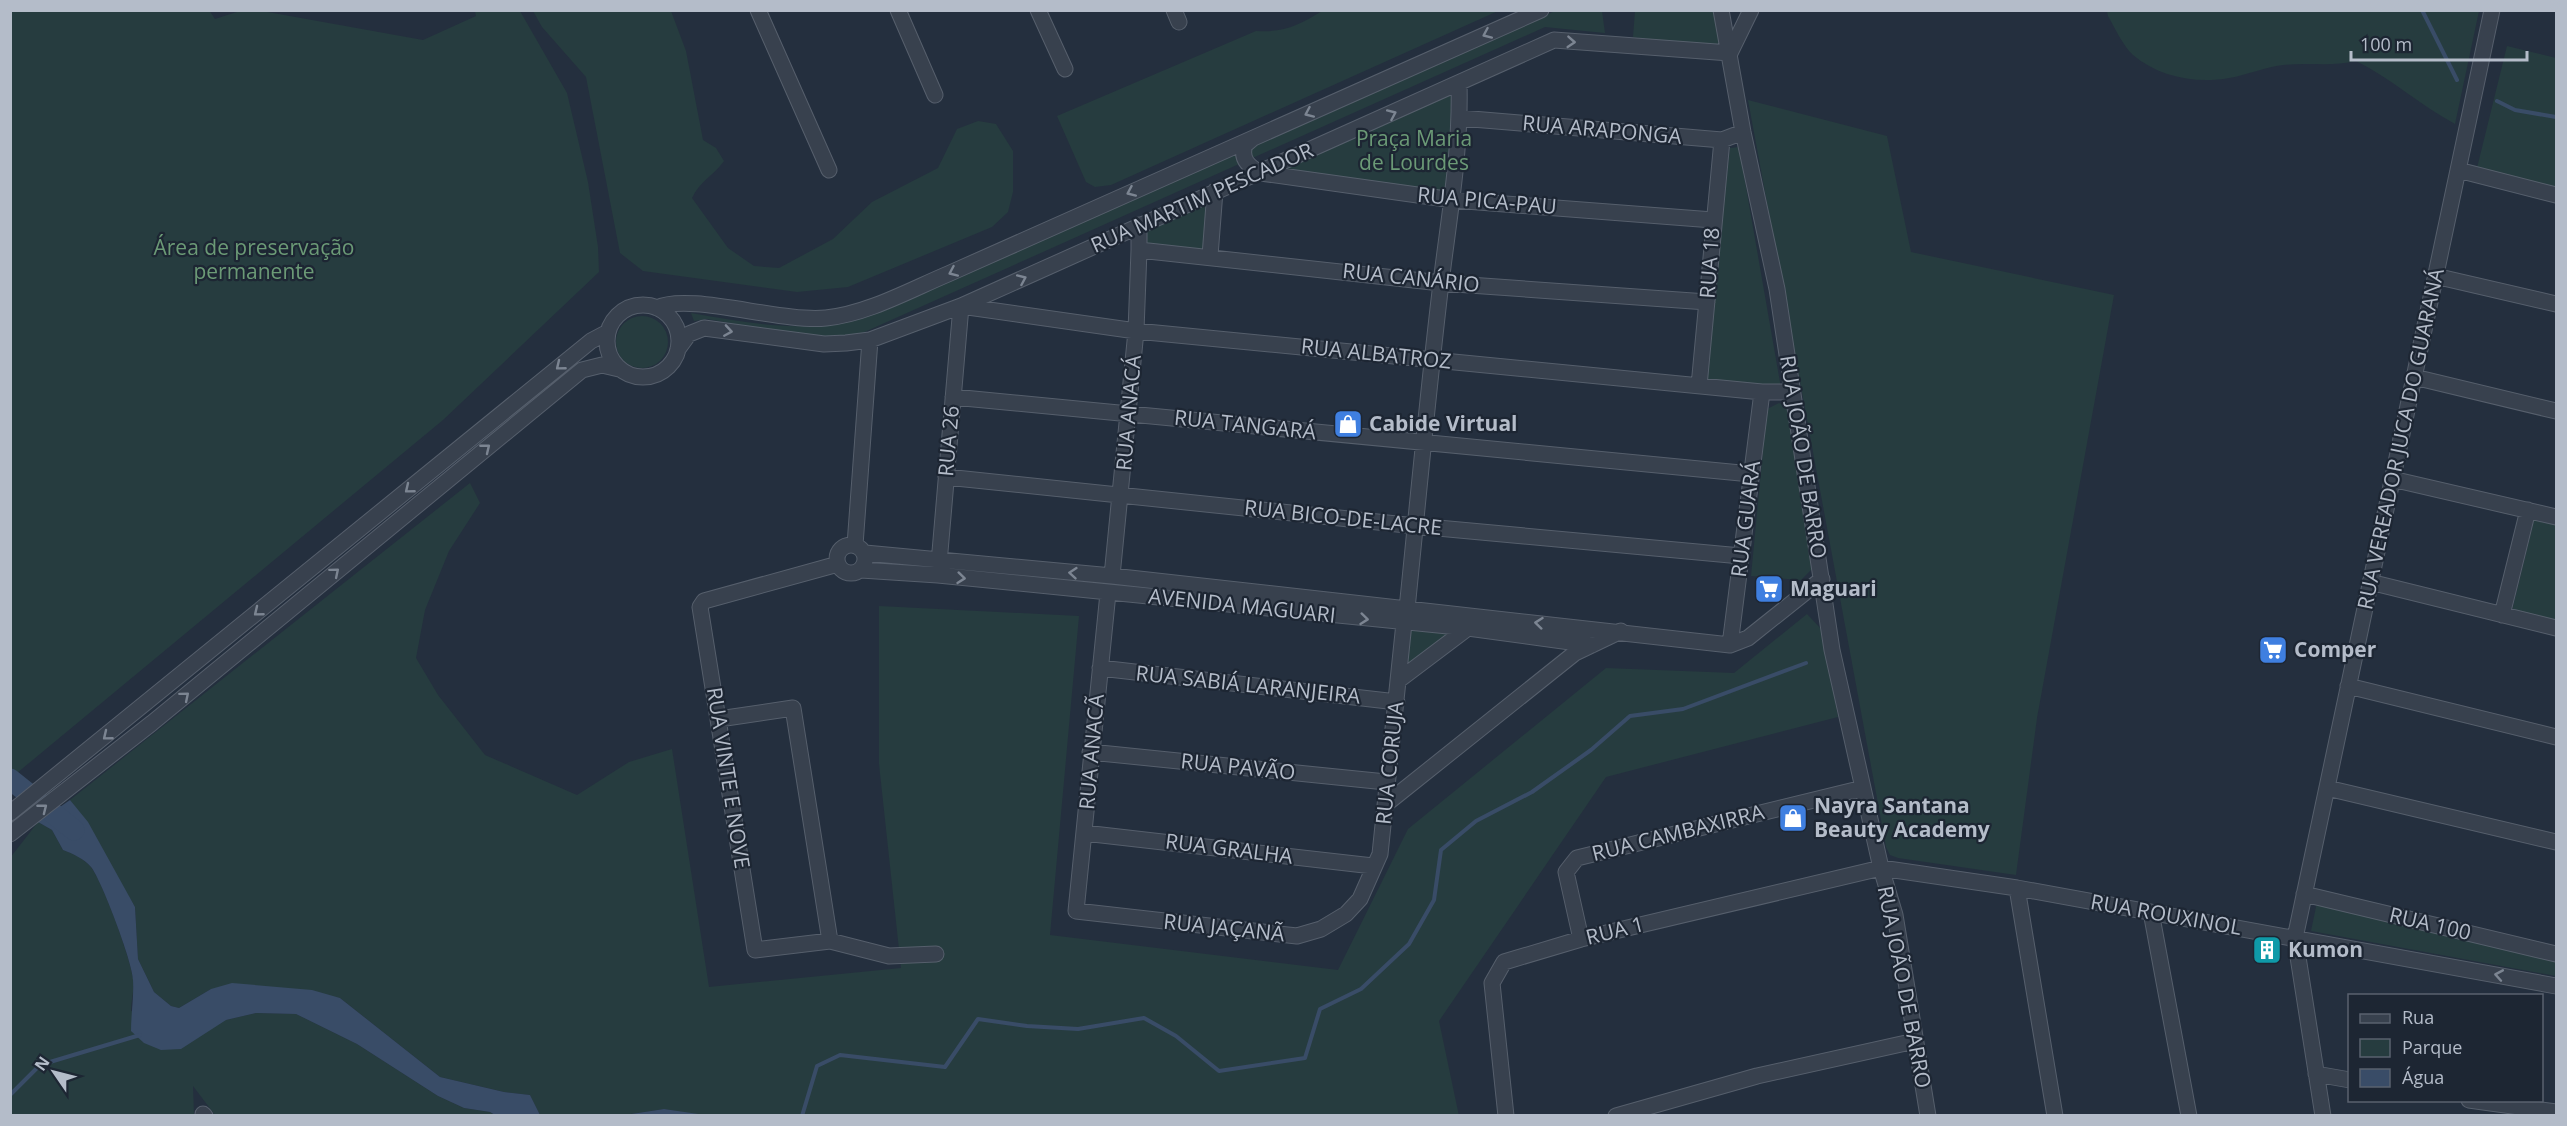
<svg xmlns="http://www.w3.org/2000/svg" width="2567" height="1126" font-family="'Open Sans',sans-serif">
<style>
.green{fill:#263c3f}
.water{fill:#394c67}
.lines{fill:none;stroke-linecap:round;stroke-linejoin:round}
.stream{stroke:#394c67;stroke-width:4}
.river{stroke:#394c67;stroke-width:21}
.minor-casing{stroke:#565f6c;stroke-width:17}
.minor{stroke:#38414e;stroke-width:15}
.oneway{stroke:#7c8592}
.labels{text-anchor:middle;stroke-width:4.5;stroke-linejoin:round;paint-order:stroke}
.street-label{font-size:21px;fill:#b4bcc9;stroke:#1d2633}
.park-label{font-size:21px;fill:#6b9a76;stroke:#1d2633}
.poi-label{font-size:21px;font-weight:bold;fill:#b4bcc9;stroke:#1d2633;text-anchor:start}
</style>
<rect width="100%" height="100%" fill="#242f3e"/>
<path class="green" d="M209,10L215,19L240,11H262L423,40L476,16L475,11H520L567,93L588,182L598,247L599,272L443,420L11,778V11Z
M533,11H671L686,51L703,140L716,148L724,161C714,175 699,182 692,198L728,248L754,266L779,268L833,239L872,202L938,168L957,129L978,121L996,124L1013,151V192L1008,212L992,227L848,287L797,292L643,271L620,253L586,77L542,27Z
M1322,11H1498L1111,185L1095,187L1086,182L1057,116L1256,31C1283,33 1300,25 1322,11Z
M1555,11H1602L1605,33L1545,27L860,334C808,342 759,328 707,319L694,321L691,313C743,322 793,332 845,322Z
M1635,11H1715L1723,49L1633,37Z
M2107,11V10L2479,11L2455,124C2420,105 2392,79 2356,61C2332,67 2308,62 2283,65C2265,67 2247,75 2229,78C2196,84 2159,77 2133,55C2123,46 2115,28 2108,16Z
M2507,46L2556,58V191L2476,172Z
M1458,85L1452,199L1264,172Z
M1748,100L1887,136L1911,252L2114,295L2037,718L2016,875L1898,858L1890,855L1886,847Z
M1739,147L1781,388L1708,382L1704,375L1730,148Z
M1209,199L1205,251L1144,243L1145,231Z
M616 342a26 26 0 1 1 52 0a26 26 0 1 1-52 0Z
M1779,403L1787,407L1815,566L1801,580L1751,576L1767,409Z
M470,483L480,503L449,551L425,610L416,658L438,695L485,755L577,795L629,762L672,749L709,987L901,968L879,764V606L1079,616L1050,935L1338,970L1408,829L1606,668L1734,673L1807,614L1822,630L1838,717L1606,777L1439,1021L1459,1116H707L664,1109L625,1115H540L530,1095L504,1092L440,1077L340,998L211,989L179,1008L171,1006L154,992L138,959L135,907L70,800Z
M2534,520L2556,525V621L2512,611Z
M1410,627L1459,630L1405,670Z
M38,822L52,830L63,850C73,854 83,858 90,866C102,879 131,960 133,978C135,988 131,1000 131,1011L226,1020L256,1013L296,1014L357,1044L438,1096L464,1108L490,1112L495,1115H215L193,1086L194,1115H11L10,858Z
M2317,902L2556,959V976L2311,931Z"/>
<path class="water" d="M70,800L88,822L135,907L138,959L154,992L171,1006L179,1008L211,989L232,983L312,990L340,998L440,1077L504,1092L530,1095L540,1115H495L490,1112L464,1108L438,1096L357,1044L296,1014L256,1013L226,1020L181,1049L161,1050L144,1043L131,1031C131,1014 134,997 133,980C133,963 101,879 91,867C83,858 73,854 63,850L52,830L38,822Z
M664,1109L705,1115H707H625Z"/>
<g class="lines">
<path class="stream" d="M2422,10L2457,80
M2497,101L2515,110L2556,117
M10,1095L40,1065L140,1035
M802,1116L817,1066L840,1055L945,1067L978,1019L1027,1026L1078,1029L1144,1018L1176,1036L1219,1071L1305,1058L1320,1009L1361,989L1409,944L1434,900L1441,850L1476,821L1532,792L1591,750L1630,716L1683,709L1806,663"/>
<path class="river" d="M10,779L74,830"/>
<g class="minor-casing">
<path id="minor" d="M758,10L829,170
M898,10L935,95
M1038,10L1065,69
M1174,10L1179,22
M1721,10L1743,132L1777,289L1832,650L1881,868L1895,915L1928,1116
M1460,118L1722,140L1743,132
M1252,139L1245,145C1240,159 1249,167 1261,173L1453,200L1713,220
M2458,170L2556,195
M1139,225V250L1441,283L1707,302
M1210,256L1215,191
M2435,276L2556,304
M607 341a36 36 0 1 1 72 0a36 36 0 1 1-72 0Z
M657,308C688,292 782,323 826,318C867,314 910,290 948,274L1541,10
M678,349L689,334L704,328L824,344L846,343L870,340L961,306L1554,40L1730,53L1751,10
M2414,377L2556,411
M1699,386L1722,140
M953,397L1751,474
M946,477L1416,526L1741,556
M2392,479L2556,517
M837 559a14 14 0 1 1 28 0a14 14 0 1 1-28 0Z
M855,545L870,340
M865,553L1112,576L1730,645L1748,638L1822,579
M838,564L704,601L700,607L755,950L830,941L889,956L936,954
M861,570L938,575L1468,628L1592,645
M938,575L961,306L1136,331L1762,392H1791
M1112,576L1136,331L1139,250
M2370,582L2556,628
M1108,593L1076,911L1297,936L1321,929L1346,914L1360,899L1380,854L1404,623
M1407,609C1418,500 1428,391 1441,283C1449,216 1461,151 1459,83
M2502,615L2528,510
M1730,645L1762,392
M1100,668L1397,702
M1399,680L1468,628
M2348,686L2556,737
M719,719L793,708L830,941
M1090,752L1386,782
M2327,788L2556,842
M1386,804L1575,653L1621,631
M10,813L591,341L608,332
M1084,833L1373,866
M10,834L152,723L582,370L602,365L619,369
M2017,888L2055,1116
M2304,894L2556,954
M2151,912L2189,1116
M1581,939L1566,872L1577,858L1863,788
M2316,1074L2350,1080
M2469,1100L2556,1112
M203,1114L205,1116
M1506,1116L1492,983L1504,962L1581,939L1881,868L2017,888L2556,986
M1616,1116L1757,1076L1915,1041
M2323,1116L2295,938L2492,10"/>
</g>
<use href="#minor" class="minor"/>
</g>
<defs><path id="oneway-chevron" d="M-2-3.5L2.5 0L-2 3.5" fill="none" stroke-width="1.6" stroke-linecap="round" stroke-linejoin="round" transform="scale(1.5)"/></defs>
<g class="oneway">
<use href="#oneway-chevron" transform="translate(1487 34) rotate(156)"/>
<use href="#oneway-chevron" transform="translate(1571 42) rotate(4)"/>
<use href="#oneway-chevron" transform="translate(1309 113) rotate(156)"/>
<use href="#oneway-chevron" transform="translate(1392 114) rotate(-24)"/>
<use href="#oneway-chevron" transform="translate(1131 192) rotate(156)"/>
<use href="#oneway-chevron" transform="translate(953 272) rotate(156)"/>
<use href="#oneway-chevron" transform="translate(1022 279) rotate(-24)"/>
<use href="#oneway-chevron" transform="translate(728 331) rotate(9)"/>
<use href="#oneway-chevron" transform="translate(560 366) rotate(141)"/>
<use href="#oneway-chevron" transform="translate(486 448) rotate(-39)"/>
<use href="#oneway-chevron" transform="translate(409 489) rotate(141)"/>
<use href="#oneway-chevron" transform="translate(335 572) rotate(-40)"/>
<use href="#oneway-chevron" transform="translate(1073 573) rotate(-175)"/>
<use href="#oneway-chevron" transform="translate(961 578) rotate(6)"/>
<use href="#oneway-chevron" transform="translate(258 612) rotate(141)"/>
<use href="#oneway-chevron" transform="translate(1364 619) rotate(6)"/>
<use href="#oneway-chevron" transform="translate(1539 623) rotate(-174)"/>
<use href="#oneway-chevron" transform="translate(185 696) rotate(-40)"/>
<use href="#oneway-chevron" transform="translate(107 736) rotate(141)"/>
<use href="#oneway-chevron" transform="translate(43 808) rotate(-38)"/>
<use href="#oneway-chevron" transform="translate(2499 975) rotate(-170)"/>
</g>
<defs>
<g id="shop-square" transform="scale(1.5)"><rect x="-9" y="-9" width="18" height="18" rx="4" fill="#3f7fe0" stroke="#1d2633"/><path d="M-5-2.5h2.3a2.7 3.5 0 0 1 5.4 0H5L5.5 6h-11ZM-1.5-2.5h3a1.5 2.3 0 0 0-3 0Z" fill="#fff"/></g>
<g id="supermarket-square" transform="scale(1.5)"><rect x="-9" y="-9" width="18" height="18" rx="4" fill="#3f7fe0" stroke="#1d2633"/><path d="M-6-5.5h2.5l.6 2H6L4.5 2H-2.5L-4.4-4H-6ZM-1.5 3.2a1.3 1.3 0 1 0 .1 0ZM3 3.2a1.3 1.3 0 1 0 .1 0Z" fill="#fff"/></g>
<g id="building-square" transform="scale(1.5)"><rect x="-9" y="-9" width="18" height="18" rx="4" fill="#0f9aa8" stroke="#1d2633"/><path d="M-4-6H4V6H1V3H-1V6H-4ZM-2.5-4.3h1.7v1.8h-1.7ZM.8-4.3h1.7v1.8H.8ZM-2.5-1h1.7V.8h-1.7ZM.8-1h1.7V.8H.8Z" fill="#fff"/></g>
</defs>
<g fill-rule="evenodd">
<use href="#shop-square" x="1348" y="424"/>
<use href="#supermarket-square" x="1769" y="589"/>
<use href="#supermarket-square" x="2273" y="650"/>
<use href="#shop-square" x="1793" y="818"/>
<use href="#building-square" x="2267" y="950"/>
</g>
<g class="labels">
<g class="street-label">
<text transform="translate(1602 130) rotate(5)" y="7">RUA ARAPONGA</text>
<text transform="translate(1202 198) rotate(-24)" y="7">RUA MARTIM PESCADOR</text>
<text transform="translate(1487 201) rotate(5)" y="7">RUA PICA-PAU</text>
<text transform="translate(1710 263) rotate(-86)" y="7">RUA 18</text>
<text transform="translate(1411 278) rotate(6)" y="7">RUA CANÁRIO</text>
<text transform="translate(1376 354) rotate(6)" y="7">RUA ALBATROZ</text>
<text transform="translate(1129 413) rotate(-85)" y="7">RUA ANACÁ</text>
<text transform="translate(1245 425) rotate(6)" y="7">RUA TANGARÁ</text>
<text transform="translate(2401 439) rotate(-78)" y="7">RUA VEREADOR JUCA DO GUARANÁ</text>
<text transform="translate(949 441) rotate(-85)" y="7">RUA 26</text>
<text transform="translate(1803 457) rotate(81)" y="7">RUA JOÃO DE BARRO</text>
<text transform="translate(1343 518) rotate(6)" y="7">RUA BICO-DE-LACRE</text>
<text transform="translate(1746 519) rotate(-83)" y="7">RUA GUARÁ</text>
<text transform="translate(1242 606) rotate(6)" y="7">AVENIDA MAGUARI</text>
<text transform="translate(1248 685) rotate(6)" y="7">RUA SABIÁ LARANJEIRA</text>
<text transform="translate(1092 752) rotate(-85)" y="7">RUA ANACÃ</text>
<text transform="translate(1390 763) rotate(-84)" y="7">RUA CORUJA</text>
<text transform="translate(1238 767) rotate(6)" y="7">RUA PAVÃO</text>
<text transform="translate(728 778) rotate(81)" y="7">RUA VINTE E NOVE</text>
<text transform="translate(1678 833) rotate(-14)" y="7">RUA CAMBAXIRRA</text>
<text transform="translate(1229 849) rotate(7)" y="7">RUA GRALHA</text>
<text transform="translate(2166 915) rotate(10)" y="7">RUA ROUXINOL</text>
<text transform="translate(2430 924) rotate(13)" y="7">RUA 100</text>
<text transform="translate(1224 928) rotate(6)" y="7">RUA JAÇANÃ</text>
<text transform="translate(1615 931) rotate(-14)" y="7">RUA 1</text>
<text transform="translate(1904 987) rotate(79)" y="7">RUA JOÃO DE BARRO</text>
</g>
<g class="park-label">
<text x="1414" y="146">Praça Maria<tspan x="1414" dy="24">de Lourdes</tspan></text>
<text x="254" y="255">Área de preservação<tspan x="254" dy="24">permanente</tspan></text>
</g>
<g class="poi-label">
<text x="1369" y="431">Cabide Virtual</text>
<text x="1790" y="596">Maguari</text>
<text x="2294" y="657">Comper</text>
<text x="1814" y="813">Nayra Santana<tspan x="1814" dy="24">Beauty Academy</tspan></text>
<text x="2288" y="957">Kumon</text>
</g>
</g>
<rect width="2567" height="1126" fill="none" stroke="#b4bcc9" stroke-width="24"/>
<rect x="2348" y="994" width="195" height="108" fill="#1d2633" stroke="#59626f" stroke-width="1.5"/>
<rect x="2360" y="1014" width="30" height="9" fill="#38414e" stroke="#59626f" stroke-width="1.5"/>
<text x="2402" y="1024" font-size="18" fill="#b4bcc9">Rua</text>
<rect x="2360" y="1039" width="30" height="18" fill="#263c3f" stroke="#59626f" stroke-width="1.5"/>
<text x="2402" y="1054" font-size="18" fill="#b4bcc9">Parque</text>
<rect x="2360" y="1069" width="30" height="18" fill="#394c67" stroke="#59626f" stroke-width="1.5"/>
<text x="2402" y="1084" font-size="18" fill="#b4bcc9">Água</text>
<g transform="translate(54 1072) rotate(305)" stroke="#1d2633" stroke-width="4.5" paint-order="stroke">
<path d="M0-4.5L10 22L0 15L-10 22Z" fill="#b4bcc9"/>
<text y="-9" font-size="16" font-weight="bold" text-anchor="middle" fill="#b4bcc9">N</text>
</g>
<path d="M2351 51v9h176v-9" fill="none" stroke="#b4bcc9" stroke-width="3"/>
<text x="2360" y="51" font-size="18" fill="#b4bcc9" stroke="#1d2633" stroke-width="4.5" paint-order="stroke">100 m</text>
</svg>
